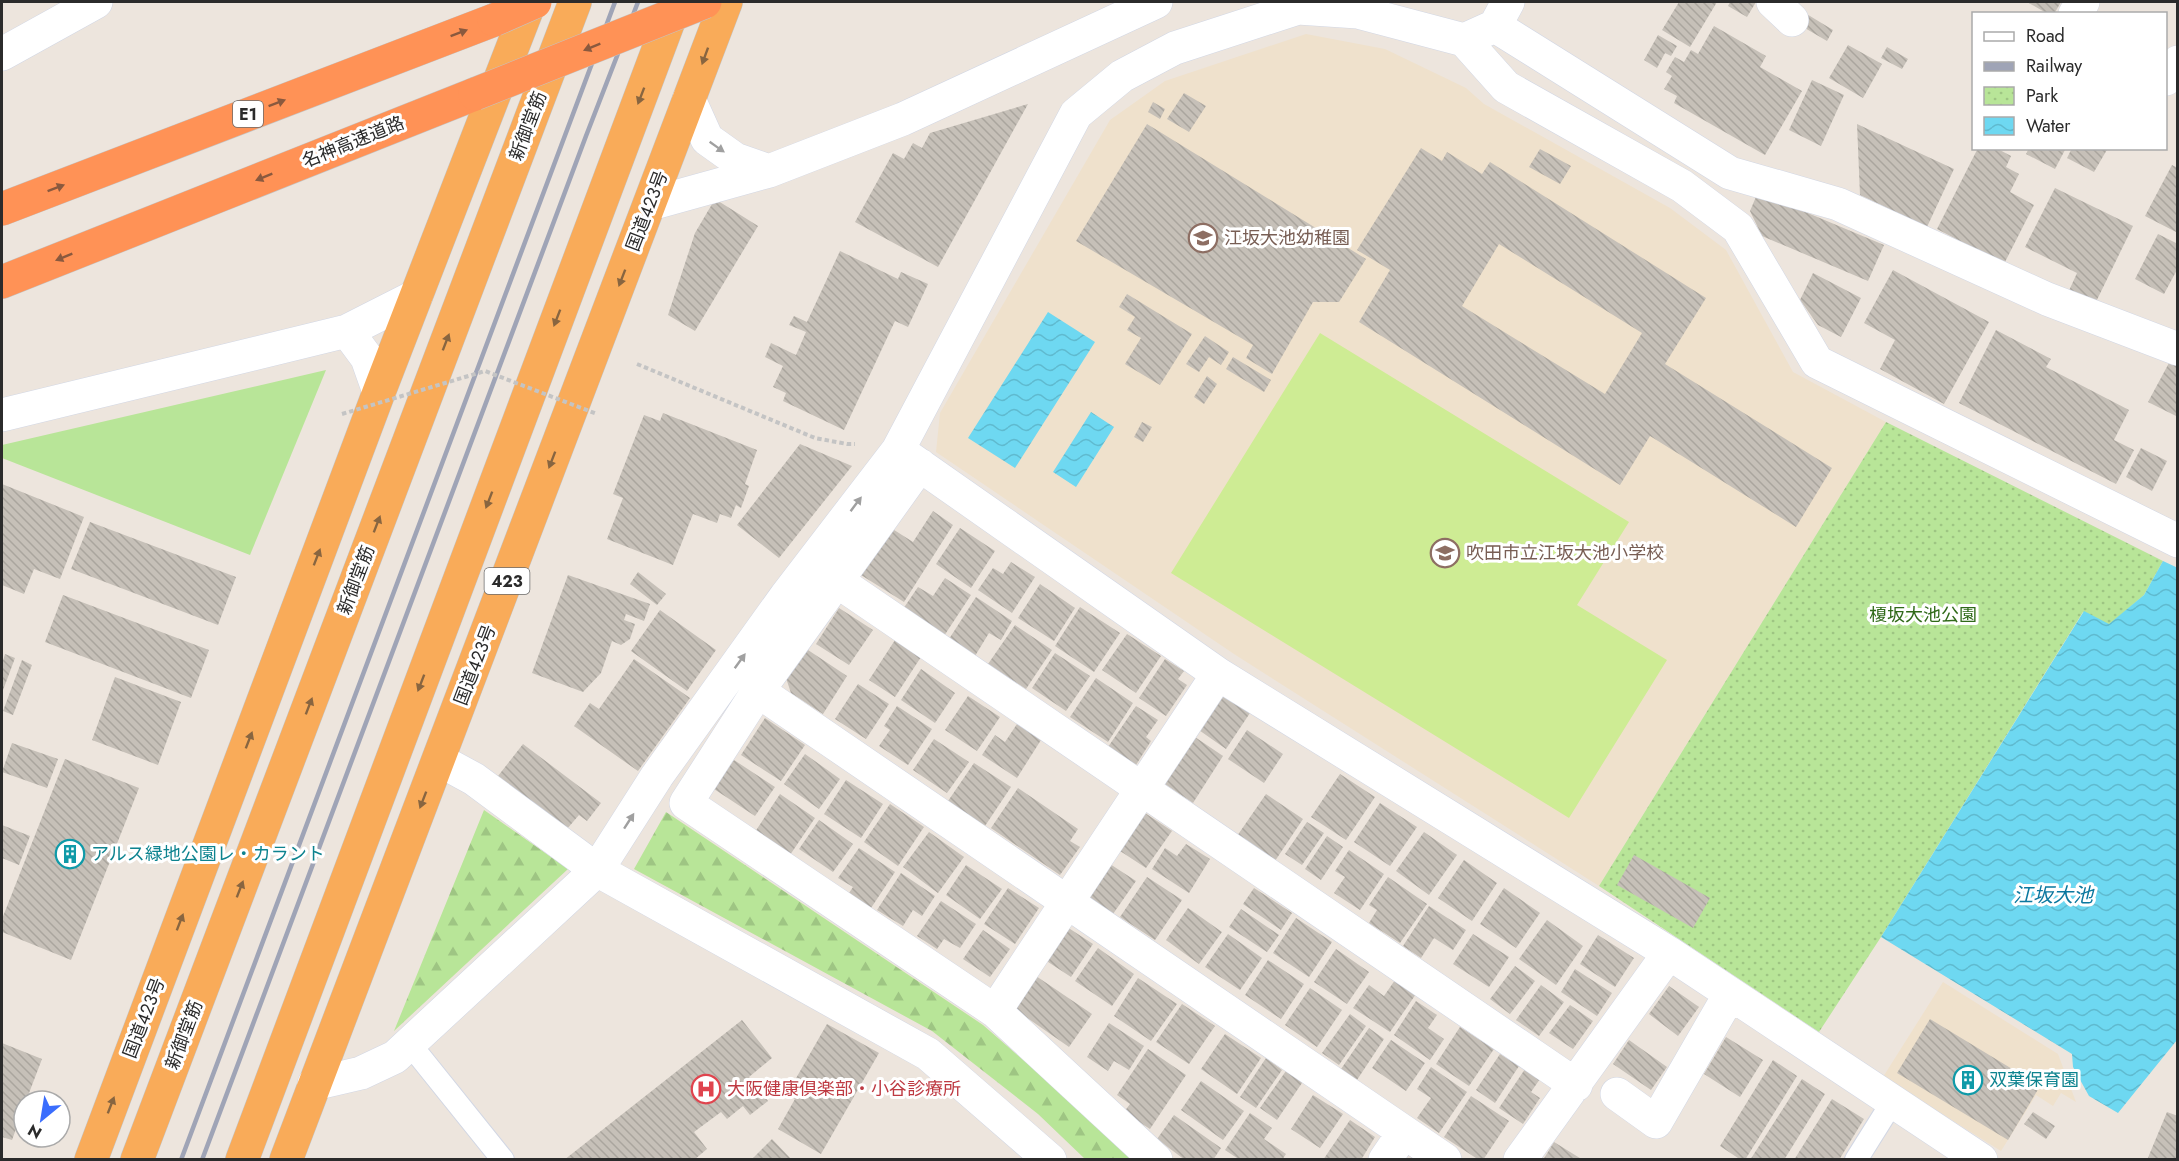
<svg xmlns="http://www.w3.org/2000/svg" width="2179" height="1161" font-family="Jost,'Noto Sans JP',sans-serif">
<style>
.education{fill:#efe1cc}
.grass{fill:#b8e598}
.forest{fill:url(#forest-firs)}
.park{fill:url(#park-dots)}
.pitch{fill:#ceec94}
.water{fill:url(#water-waves)}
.building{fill:url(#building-back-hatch);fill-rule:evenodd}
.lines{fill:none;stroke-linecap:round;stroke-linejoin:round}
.service-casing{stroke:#d2d7e4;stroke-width:24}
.minor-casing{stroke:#d2d7e4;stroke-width:34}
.tertiary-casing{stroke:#d2d7e4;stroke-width:34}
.trunk-casing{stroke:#c4c4c4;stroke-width:34}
.motorway-casing{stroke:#c4c4c4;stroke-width:34}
.path{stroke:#c4c4c4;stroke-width:4;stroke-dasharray:4.5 3;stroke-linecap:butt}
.service{stroke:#fff;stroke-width:22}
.minor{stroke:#fff;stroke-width:33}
.tertiary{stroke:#fff;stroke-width:33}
.trunk{stroke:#f9ab59;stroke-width:33}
.motorway{stroke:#ff9256;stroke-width:33}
.rail{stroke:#9fa4b6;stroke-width:4.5}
.motorway-bridge-casing{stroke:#c4c4c4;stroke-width:34;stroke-linecap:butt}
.path-bridge{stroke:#c4c4c4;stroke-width:4;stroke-dasharray:4.5 3;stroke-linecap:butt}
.motorway-bridge{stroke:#ff9256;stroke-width:33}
.oneway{fill:#8a593e}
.oneway2{fill:#886540}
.oneway3{fill:#a0a0a0}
.labels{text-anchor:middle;stroke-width:6;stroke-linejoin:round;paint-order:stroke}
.shield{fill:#fff;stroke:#6b6b6b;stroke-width:1.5}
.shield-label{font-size:16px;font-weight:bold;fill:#2b2b2b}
.street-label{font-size:18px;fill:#2b2b2b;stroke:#fff}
.education-label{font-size:18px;fill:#785e54;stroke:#fff;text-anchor:start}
.park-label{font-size:18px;fill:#306a19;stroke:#fff}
.culture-label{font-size:18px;fill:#0d838f;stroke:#fff;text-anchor:start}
.health-label{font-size:18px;fill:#be3a42;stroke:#fff;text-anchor:start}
.water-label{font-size:20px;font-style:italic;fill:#0b789f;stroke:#fff}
</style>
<defs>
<pattern id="forest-firs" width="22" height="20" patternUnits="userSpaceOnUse" patternTransform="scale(1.5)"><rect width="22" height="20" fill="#b8e598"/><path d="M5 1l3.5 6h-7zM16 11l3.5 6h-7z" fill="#9ec583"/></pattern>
<pattern id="park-dots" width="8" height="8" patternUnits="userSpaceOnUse" patternTransform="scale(1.5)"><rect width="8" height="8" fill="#b8e598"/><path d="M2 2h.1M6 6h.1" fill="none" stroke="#9ec583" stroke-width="1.8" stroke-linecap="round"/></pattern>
<pattern id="water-waves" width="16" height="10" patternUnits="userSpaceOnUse" patternTransform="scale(1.5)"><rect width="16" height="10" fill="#6ed8f1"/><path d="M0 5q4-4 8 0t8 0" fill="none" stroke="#5fbacf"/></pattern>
<pattern id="building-back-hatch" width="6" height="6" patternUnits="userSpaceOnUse" patternTransform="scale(1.5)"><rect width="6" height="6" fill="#c6c0b8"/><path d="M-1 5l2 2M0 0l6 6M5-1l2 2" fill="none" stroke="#aaa59e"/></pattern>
</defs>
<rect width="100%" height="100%" fill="#ede5dd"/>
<path class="education" d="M1306,34L1385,49L1466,88L1484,104L1670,208L1726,250L1793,372L1886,422L1599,886L1234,654L936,452L940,413L1110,120L1165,81Z
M1943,982L2058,1054L2076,1102L2061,1093L2053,1106L2036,1095L2001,1151L1883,1077Z"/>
<path class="grass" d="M326,370L250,555L2,458V445Z"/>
<path class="forest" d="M484,810L568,869L394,1031Z
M666,812L983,1025L1137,1159H1085L1038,1114L932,1031L634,869Z"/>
<path class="park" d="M1886,422L2163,561L2144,595L2109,625L2083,612L1881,937L1819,1032L1599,886Z"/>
<path class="pitch" d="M1320,333L1629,522L1577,605L1667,660L1569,818L1171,573Z"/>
<path class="water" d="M1048,312L1095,342L1015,468L968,438Z
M1091,412L1114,427L1076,487L1053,472Z
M2163,561L2178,568L2177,1040L2118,1113L2089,1096L2073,1067L2072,1054L1881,937L2084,611L2109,624L2144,595Z"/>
<path class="building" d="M1679,2H1717L1690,47L1662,30Z
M1730,2H1756L1747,17L1728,6Z
M2027,2H2061L2054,14H2048Z
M1805,13L1833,30L1827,41L1798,24Z
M1714,26L1766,56L1760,67L1802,91L1765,155L1674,103L1677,96L1664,89L1672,76L1666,72L1675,57L1684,62L1691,50L1698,54Z
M1658,35L1677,46L1671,56L1665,53L1657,68L1644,60Z
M1848,45L1882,64L1863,98L1829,78Z
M1887,47L1908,59L1902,69L1881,58Z
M1812,80L1844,95L1821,146L1789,130Z
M1184,93L1206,106L1189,132L1167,119Z
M1153,102L1165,109L1160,119L1148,112Z
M1028,104L938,267L855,222L893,153L904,159L913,143L922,148L930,133Z
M1147,124L1366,259L1339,302H1313L1272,374L1246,358L1253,345L1076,241Z
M1857,124L1954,169L1927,227L1860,195Z
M1421,148L1442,161L1447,152L1482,174L1490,162L1706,298L1665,364L1832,468L1796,527L1650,436L1620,485L1359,322L1390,270L1357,250ZM1499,244L1642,333L1605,394L1462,306Z
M1978,148H1996L2011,156L2006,167L2019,174L2010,192L2034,205L2004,264L1937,229Z
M2029,148H2066L2055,169L2026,154Z
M2072,148H2108L2094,172L2067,158Z
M1540,149L1571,166L1560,184L1529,167Z
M2172,165L2178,168V233L2145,216Z
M2055,188L2133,226L2093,308L2067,295L2077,273L2025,247Z
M1758,192L1884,245L1868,281L1762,236L1750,211Z
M715,199L758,226L695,331L668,315L695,233Z
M2158,234L2178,244V268L2164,294L2135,279Z
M840,251L898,279L901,272L928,284L908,327L895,321L844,430L783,401L786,393L773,387L783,366L765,357L771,343L796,355L806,332L789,325L794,316L807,322Z
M1893,270L1989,322L1944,404L1880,369L1895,340L1864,323Z
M1813,273L1861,298L1841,337L1818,325L1800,300Z
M1127,294L1192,334L1160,385L1125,364L1141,338L1127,330L1135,317L1119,307Z
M1996,330L2051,359L2046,367L2129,410L2114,440L2134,450L2116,484L1959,403Z
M1205,336L1229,352L1221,365L1209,357L1199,372L1186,364Z
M1233,357L1271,380L1264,392L1226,369Z
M2170,361L2178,364V417L2148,402Z
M1207,376L1217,384L1204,404L1194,397Z
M663,413L757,450L745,484L749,486L741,508L736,505L731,518L720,514L717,523L693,514L673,565L607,539L623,498L613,494L644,415L660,421Z
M1142,422L1152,427L1143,442L1134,437Z
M800,444L852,466L779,558L737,525Z
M2141,448L2167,461L2152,491L2126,477Z
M2,484L84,517L60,579L34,569L24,594L2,585Z
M933,511L953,525L904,602L861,575L891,528L913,542Z
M90,522L236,577L218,625L71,569Z
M960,528L995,551L971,588L936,564Z
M1011,562L1035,577L1012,613L978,590L993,568L1003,574Z
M638,572L666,594L657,605L630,584Z
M568,575L650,604L644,621L626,614L624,620L635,624L630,639L621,645L612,641L601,673L583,692L532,673Z
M945,578L971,595L944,636L903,609L918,587L933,596Z
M1040,584L1075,608L1054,641L1018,618Z
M63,595L209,650L191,698L45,642Z
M976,597L1012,621L1001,640L989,633L975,656L949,639Z
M1080,607L1120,633L1094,672L1055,646Z
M839,608L873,630L849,665L816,644Z
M660,610L716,650L687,691L631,651Z
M1015,625L1052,650L1026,689L988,664Z
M1127,634L1161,656L1136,693L1102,670Z
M895,640L921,657L895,697L869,680Z
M805,648L847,676L823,714L791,693L786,678Z
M1055,653L1090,676L1066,711L1032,688Z
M5,654L15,658L2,693V664Z
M634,659L690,698L638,771L574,726L590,703L599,709Z
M1165,659L1184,671L1178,679L1187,685L1166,716L1139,698Z
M22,660L32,665L13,715L3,711Z
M921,669L955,693L935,723L901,700Z
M115,677L181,702L158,765L92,740Z
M1096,678L1133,703L1108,742L1070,717Z
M858,684L889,704L866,739L835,719Z
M1219,693L1250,713L1226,749L1196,728Z
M968,696L1000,717L977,751L945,730Z
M897,706L932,729L908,765L879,746L890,730L884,726Z
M1136,706L1158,720L1146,737L1151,741L1136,765L1108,747Z
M765,718L805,745L781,781L741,755Z
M1017,724L1041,740L1017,778L982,755L995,735L1005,742Z
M1247,730L1283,754L1264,783L1228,759Z
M1192,735L1223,756L1193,803L1162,782Z
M934,739L969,762L947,793L913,770Z
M12,743L58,759L47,788L2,772Z
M523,744L601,803L587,821L579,815L567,829L498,776Z
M805,754L840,779L819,809L784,784Z
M65,759L139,788L71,960L2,932V919Z
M734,760L775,787L755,816L714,789Z
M974,763L1011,787L985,826L948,801Z
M1340,774L1375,797L1346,840L1311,817Z
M846,780L883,804L861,838L824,814Z
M1018,788L1078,829L1070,841L1080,847L1060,875L991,828Z
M780,794L815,818L790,855L755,832Z
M1266,794L1303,819L1275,861L1237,836Z
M1380,803L1417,827L1390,866L1354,842Z
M890,804L924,827L898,866L864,842Z
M1142,811L1172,831L1146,868L1117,849Z
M819,820L853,844L833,872L799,849Z
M1307,822L1324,833L1302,865L1285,854Z
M2,825L30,836L19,865L2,858Z
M929,832L964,857L938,893L903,867Z
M1424,832L1457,855L1429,895L1396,871Z
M1327,836L1343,847L1321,880L1305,869Z
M1186,844L1210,859L1189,893L1152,869L1165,848L1177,856Z
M859,848L895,872L869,911L847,896L853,887L838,878Z
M1349,850L1384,874L1360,910L1334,893L1345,877L1335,871Z
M1634,855L1710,898L1693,928L1617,885Z
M1464,860L1497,883L1472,921L1438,898Z
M1110,864L1136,881L1113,914L1088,897Z
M966,865L1002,889L980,919L946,895Z
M901,873L935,896L922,916L913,910L903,926L877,910Z
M1147,877L1182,900L1155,940L1120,917Z
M1388,877L1427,904L1400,943L1369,923L1377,910L1369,905Z
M1008,888L1039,908L1015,944L984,924Z
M1254,888L1292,913L1281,930L1243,904Z
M1504,888L1540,913L1516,948L1480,924Z
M941,901L976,924L960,948L944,939L937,949L917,936Z
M1429,906L1466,930L1453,950L1434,938L1421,958L1403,946Z
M1188,908L1222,932L1199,964L1166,940Z
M1241,909L1279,935L1267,952L1229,927Z
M1296,918L1332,942L1309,977L1273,953Z
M1547,920L1583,946L1556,985L1519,959Z
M1064,925L1093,944L1071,977L1042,958Z
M983,930L1010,949L990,977L963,959Z
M1228,934L1262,958L1240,990L1205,967Z
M1473,934L1509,957L1489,987L1453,964Z
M1598,935L1634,958L1615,987L1580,964Z
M1098,948L1134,974L1112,1006L1075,981Z
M1336,949L1369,972L1347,1004L1314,982Z
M1268,960L1304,984L1281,1019L1245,995Z
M1515,966L1535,981L1510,1014L1490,999Z
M1575,969L1612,993L1597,1016L1561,992Z
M1036,976L1092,1014L1069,1047L1013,1008Z
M1138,978L1177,1004L1151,1041L1114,1016Z
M1395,980L1416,994L1390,1032L1353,1008L1369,985L1384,996Z
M1541,985L1564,1002L1539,1036L1516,1020Z
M1669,986L1699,1007L1678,1036L1649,1014Z
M1310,988L1342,1010L1317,1047L1285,1025Z
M1416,1001L1437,1015L1428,1028L1444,1039L1430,1060L1394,1035Z
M1182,1004L1215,1026L1189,1064L1156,1042Z
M1570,1005L1593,1021L1573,1049L1549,1033Z
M1350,1014L1366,1026L1339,1065L1322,1053Z
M1930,1019L2040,1086L2008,1140L1897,1073Z
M742,1020L772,1058L749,1077L768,1101L750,1115L743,1106L727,1119L721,1112L694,1132L707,1149L694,1160H564Z
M1109,1023L1144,1046L1129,1070L1114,1061L1108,1071L1087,1057Z
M827,1024L879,1053L821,1154L778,1129L795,1099L787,1094Z
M1460,1027L1494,1049L1469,1086L1436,1064Z
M1369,1028L1384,1039L1357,1080L1341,1069Z
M1225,1034L1261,1058L1237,1094L1201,1069Z
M1726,1037L1763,1060L1740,1097L1704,1074Z
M1391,1040L1425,1063L1406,1091L1372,1068Z
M1629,1040L1667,1067L1651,1090L1613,1064Z
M2,1043L42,1059L26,1101H24V1107L12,1140L2,1137Z
M1148,1049L1186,1075L1150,1129L1124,1112L1130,1104L1117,1095Z
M1500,1054L1519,1066L1495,1103L1476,1090Z
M1266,1058L1282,1070L1256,1108L1240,1097Z
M1773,1060L1797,1076L1745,1160H1741L1720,1146Z
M1431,1067L1467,1092L1439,1133L1417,1118L1431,1098L1417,1089Z
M1288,1068L1304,1080L1277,1120L1260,1108Z
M1525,1069L1540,1079L1531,1092L1540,1098L1523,1124L1499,1108Z
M1802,1079L1825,1094L1784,1160H1750Z
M1201,1081L1244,1111L1223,1140L1181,1110Z
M1313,1095L1343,1114L1320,1148L1291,1129Z
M1471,1096L1509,1121L1483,1160H1479L1444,1137Z
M1832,1099L1864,1119L1839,1160H1794Z
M2033,1112L2055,1126L2046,1139L2024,1124Z
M2167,1112L2178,1116V1160H2147Z
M1250,1113L1272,1128L1264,1139L1286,1154L1282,1160H1240L1225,1150Z
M1174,1115L1221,1148L1213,1160H1185L1157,1139Z
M1350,1120L1375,1137L1361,1160H1323Z
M772,1139L792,1160H751Z
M1554,1142L1583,1160H1543Z"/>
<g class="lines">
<g class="service-casing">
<path id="service" d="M409,1043L503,1160
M1856,1160L1893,1101"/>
</g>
<g class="minor-casing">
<path id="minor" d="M1773,2L1792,20
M2075,14L2083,2
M1495,26L1730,173L1838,204L2047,299L2178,349
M1464,40L1506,87L1682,186L1738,228L1817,362L2178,541
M2166,79L2178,62
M689,99L707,139L735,159L769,171
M650,204L769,171L903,119L1156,2
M347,331L367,358L379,392
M2,415L347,331L416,296
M898,450L1218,674L1669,953L1981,1160
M920,465L758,691L686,803L995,1011L1156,1160
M837,581L1576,1085
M758,691L1445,1160
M439,760L474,779L597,870L928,1054L1050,1160
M995,1011L1218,674
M314,1084L361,1073L395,1057L597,870L657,776L786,596L898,450L1076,114L1122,76L1175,48L1298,8L1358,12L1464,40L1495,26L1508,2
M1617,1094L1656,1122L1730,994
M1385,1160L1404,1132
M1520,1160L1669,953"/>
</g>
<g class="tertiary-casing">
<path id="tertiary" d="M2,54L96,2"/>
</g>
<g class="trunk-casing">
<path id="trunk" d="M91,1160L379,392L530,2
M137,1160L575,2
M242,1160L676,2
M286,1160L726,2"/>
</g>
<g class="motorway-casing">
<path id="motorway" d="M2,209L494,20
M2,282L475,94"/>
</g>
<path class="path" d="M637,364L815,438L847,444H855"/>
<use href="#service" class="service"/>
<use href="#minor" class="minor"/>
<use href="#tertiary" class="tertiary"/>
<use href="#trunk" class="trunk"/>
<use href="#motorway" class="motorway"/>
<path class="rail" d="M181,1160L615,2
M202,1160L586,136L638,2"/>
<g class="motorway-bridge-casing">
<path id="motorway-bridge" d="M494,20L535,2
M475,94L705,2"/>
</g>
<path class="path-bridge" d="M342,414L485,371L597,414"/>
<use href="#motorway-bridge" class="motorway-bridge"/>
</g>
<defs><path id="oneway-solid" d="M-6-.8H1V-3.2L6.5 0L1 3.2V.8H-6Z" transform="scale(1.5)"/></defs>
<g class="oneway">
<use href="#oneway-solid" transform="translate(459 33) rotate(-21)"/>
<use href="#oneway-solid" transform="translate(592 47) rotate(158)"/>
<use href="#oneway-solid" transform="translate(277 103) rotate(-21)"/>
<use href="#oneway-solid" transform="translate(264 177) rotate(158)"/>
<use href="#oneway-solid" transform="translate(56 188) rotate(-21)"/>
<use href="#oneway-solid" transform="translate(64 257) rotate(158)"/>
</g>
<g class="oneway2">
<use href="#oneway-solid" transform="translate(705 56) rotate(110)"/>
<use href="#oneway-solid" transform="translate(641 96) rotate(111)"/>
<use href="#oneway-solid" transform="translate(622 278) rotate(111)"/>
<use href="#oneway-solid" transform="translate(557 318) rotate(111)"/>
<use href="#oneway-solid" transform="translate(446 342) rotate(-69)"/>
<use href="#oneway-solid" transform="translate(552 460) rotate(111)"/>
<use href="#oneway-solid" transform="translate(489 500) rotate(111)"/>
<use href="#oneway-solid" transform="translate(377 524) rotate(-69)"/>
<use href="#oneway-solid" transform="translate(317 557) rotate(-69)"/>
<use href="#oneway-solid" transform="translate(421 683) rotate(111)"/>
<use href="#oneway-solid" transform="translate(309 706) rotate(-69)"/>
<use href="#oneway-solid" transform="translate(249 740) rotate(-69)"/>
<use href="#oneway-solid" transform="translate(423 800) rotate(111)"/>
<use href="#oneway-solid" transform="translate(240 889) rotate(-69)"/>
<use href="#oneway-solid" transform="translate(180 922) rotate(-69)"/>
<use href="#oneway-solid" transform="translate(111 1105) rotate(-69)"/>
</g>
<g class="oneway3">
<use href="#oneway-solid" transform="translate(717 147) rotate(35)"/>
<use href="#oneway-solid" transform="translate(856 504) rotate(-53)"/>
<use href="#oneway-solid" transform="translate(740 661) rotate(-54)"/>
<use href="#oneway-solid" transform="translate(629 821) rotate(-57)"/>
</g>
<defs>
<g id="school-ring" transform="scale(1.5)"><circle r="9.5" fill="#fff" stroke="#8d6e63" stroke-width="1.5"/><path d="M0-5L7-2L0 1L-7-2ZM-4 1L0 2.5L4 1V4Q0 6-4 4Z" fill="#8d6e63"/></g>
<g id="building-ring" transform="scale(1.5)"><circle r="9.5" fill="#fff" stroke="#0f9aa8" stroke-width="1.5"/><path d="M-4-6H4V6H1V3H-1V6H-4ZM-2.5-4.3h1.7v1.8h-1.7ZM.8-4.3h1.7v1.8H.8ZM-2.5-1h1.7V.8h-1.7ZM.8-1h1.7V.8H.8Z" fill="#0f9aa8"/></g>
<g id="hospital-ring" transform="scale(1.5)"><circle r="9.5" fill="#fff" stroke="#e0444e" stroke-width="1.5"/><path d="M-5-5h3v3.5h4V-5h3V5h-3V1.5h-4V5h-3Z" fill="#e0444e"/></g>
</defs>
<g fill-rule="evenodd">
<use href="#school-ring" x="1203" y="238"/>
<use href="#school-ring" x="1445" y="553"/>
<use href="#building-ring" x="70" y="854"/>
<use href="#building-ring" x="1968" y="1080"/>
<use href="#hospital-ring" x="706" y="1089"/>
</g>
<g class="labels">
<g class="shield">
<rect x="233" y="101" width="30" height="26" rx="4.5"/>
<rect x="484.5" y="568" width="45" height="26" rx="4.5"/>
</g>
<g class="shield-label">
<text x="248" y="120">E1</text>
<text x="507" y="587">423</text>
</g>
<g class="street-label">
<text transform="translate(528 126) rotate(-69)" y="6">新御堂筋</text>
<text transform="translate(353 142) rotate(-22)" y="6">名神高速道路</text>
<text transform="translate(647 211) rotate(-69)" y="6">国道423号</text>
<text transform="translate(356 580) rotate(-69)" y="6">新御堂筋</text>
<text transform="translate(475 665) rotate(-69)" y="6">国道423号</text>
<text transform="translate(144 1018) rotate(-69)" y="6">国道423号</text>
<text transform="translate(184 1035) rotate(-69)" y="6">新御堂筋</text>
</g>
<g class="education-label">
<text x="1224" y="244">江坂大池幼稚園</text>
<text x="1466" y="559">吹田市立江坂大池小学校</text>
</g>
<g class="park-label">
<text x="1923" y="621">榎坂大池公園</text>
</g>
<g class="culture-label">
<text x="91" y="860">アルス緑地公園レ・カラント</text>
<text x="1989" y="1086">双葉保育園</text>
</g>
<g class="health-label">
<text x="727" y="1095">大阪健康倶楽部・小谷診療所</text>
</g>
<g class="water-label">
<text x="2053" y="902">江坂大池</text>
</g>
</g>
<rect width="2179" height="1161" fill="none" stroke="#2b2b2b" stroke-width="6"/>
<rect x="1972" y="12" width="195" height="138" fill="#ffffff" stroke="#aaaaaa" stroke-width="1.5"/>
<rect x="1984" y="32" width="30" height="9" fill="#ffffff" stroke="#aaaaaa" stroke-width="1.5"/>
<text x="2026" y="42" font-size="18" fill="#2b2b2b">Road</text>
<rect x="1984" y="62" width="30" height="9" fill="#9fa4b6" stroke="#aaaaaa" stroke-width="1.5"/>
<text x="2026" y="72" font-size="18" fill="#2b2b2b">Railway</text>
<rect x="1984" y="87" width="30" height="18" fill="url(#park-dots)" stroke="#aaaaaa" stroke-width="1.5"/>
<text x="2026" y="102" font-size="18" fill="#2b2b2b">Park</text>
<rect x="1984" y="117" width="30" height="18" fill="url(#water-waves)" stroke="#aaaaaa" stroke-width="1.5"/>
<text x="2026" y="132" font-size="18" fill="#2b2b2b">Water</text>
<g transform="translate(42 1119) rotate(210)"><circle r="28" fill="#ffffff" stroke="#aaaaaa" stroke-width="1.5"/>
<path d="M0-4.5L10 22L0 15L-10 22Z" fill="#3a6dfd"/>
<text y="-9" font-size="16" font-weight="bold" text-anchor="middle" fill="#2b2b2b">N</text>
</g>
</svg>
